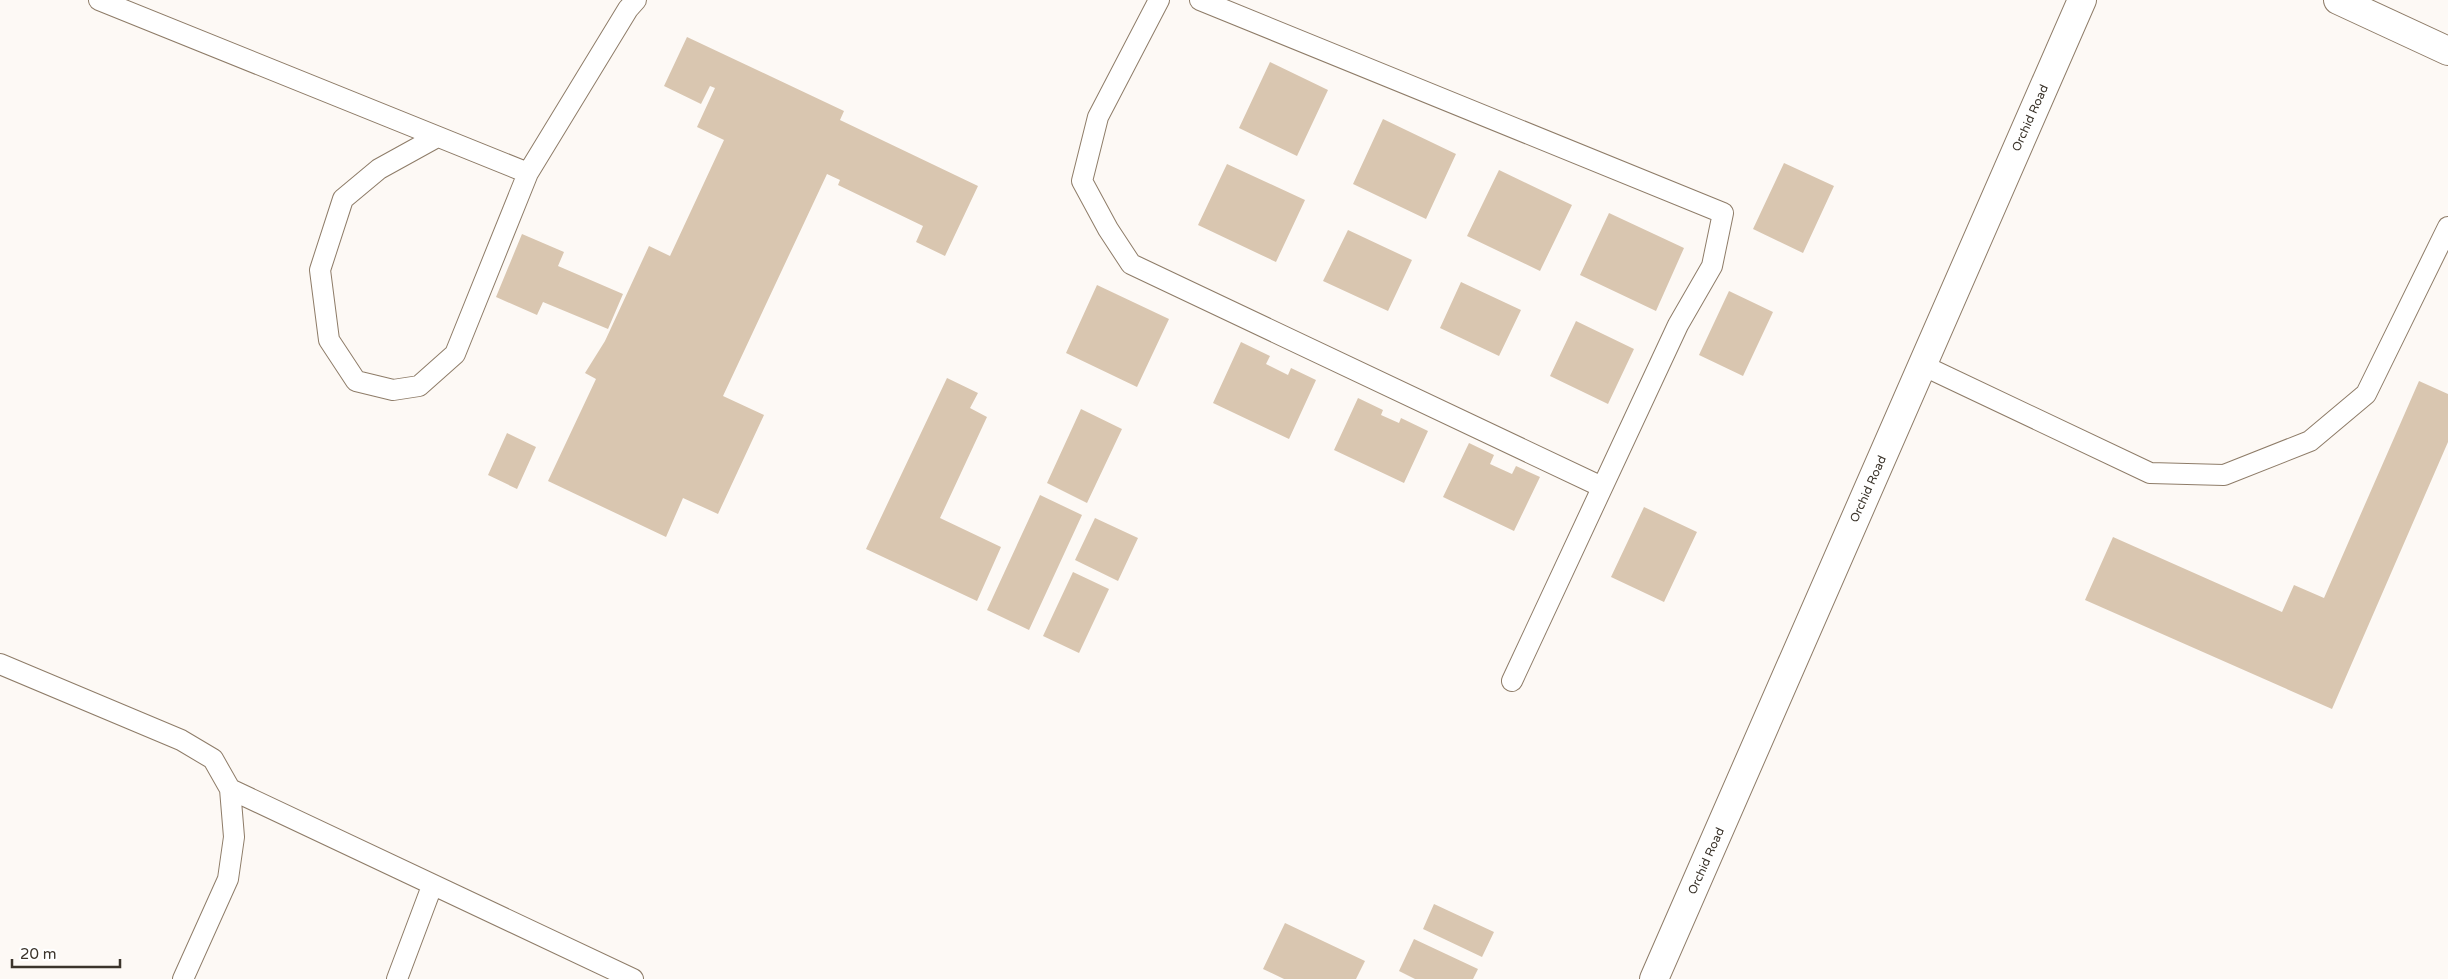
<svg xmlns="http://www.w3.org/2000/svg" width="2448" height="979" font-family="'Varela Round',sans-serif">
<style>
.building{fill:#d9c6b0}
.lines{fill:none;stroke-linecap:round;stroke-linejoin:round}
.service-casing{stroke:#8e7c68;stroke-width:22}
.minor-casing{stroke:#8e7c68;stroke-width:30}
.secondary-casing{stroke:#8e7c68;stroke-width:30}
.service{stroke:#fff;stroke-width:20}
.minor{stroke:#fff;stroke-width:28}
.secondary{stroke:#fff;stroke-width:28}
.labels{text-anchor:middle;stroke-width:4;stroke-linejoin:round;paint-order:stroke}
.street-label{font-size:12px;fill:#3b342b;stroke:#fff}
</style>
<rect width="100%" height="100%" fill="#fdf9f5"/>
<path class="building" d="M687,37L844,111L840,120L978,186L945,256L916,242L923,226L838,185L840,180L827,174L723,396L764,415L718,514L683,498L666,537L548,481L596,379L585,373L605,341L649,246L670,256L724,140L697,127L715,88L710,86L701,104L664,86Z
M1270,62L1328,90L1297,156L1239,128Z
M1383,119L1456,154L1426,219L1353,184Z
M1784,163L1834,186L1803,253L1753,229Z
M1227,164L1305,200L1276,262L1198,225Z
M1499,170L1572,205L1540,271L1467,236Z
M1609,213L1684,248L1656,311L1580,275Z
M1348,230L1412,260L1388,311L1323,281Z
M522,234L564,252L558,266L623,294L608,329L543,302L537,315L496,297Z
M1461,282L1521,310L1499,356L1440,328Z
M1097,285L1169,319L1137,387L1066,353Z
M1729,291L1773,312L1743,376L1699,355Z
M1576,321L1634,349L1608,404L1550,376Z
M1241,342L1270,356L1266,364L1288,375L1291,368L1316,380L1289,439L1213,403Z
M947,378L978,393L970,408L987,417L940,518L1001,547L977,601L866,549Z
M2419,381L2448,394V442L2332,709L2085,600L2113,537L2282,612L2294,585L2324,598Z
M1358,398L1383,410L1381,415L1399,423L1401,418L1428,431L1404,483L1334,450Z
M1081,409L1122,429L1087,503L1047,483Z
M507,433L536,447L517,489L488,475Z
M1469,443L1494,455L1490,464L1512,474L1516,466L1540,477L1514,531L1443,497Z
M1040,495L1082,515L1029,630L987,610Z
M1644,507L1697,532L1664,602L1611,577Z
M1095,518L1138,538L1118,581L1075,560Z
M1073,572L1109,589L1079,653L1043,636Z
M1434,904L1494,932L1482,957L1423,929Z
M1285,923L1365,961L1356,979H1284L1263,969Z
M1414,939L1478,969L1473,979H1415L1399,971Z"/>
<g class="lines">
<g class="service-casing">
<path id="service" d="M99,0L528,173L628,9L636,0
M1159,0L1098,117L1082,181L1108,229L1131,264L1602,487
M1200,0L1723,213L1712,266L1678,325L1512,681
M437,137L379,169L343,199L320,270L329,340L356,381L393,390L419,386L455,354L528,173
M1922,365L2150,473L2224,475L2310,441L2366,394L2448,227
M0,664L181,740L213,759L230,789L234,837L228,879L183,979
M230,789L633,979
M397,979L432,886"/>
</g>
<g class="minor-casing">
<path id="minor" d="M1654,979L2082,0"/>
</g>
<g class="secondary-casing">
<path id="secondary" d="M2338,0L2448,51"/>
</g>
<use href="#service" class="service"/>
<use href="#minor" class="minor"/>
<use href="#secondary" class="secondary"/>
</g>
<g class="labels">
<g class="street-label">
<text transform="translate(2030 118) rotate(-66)" y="4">Orchid Road</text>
<text transform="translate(1868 489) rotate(-66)" y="4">Orchid Road</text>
<text transform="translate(1706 861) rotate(-66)" y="4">Orchid Road</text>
</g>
</g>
<path d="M12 959v8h108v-8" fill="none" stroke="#3b342b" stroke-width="2.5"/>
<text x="20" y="959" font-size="15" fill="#3b342b" stroke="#ffffff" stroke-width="4" paint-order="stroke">20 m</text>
</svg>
